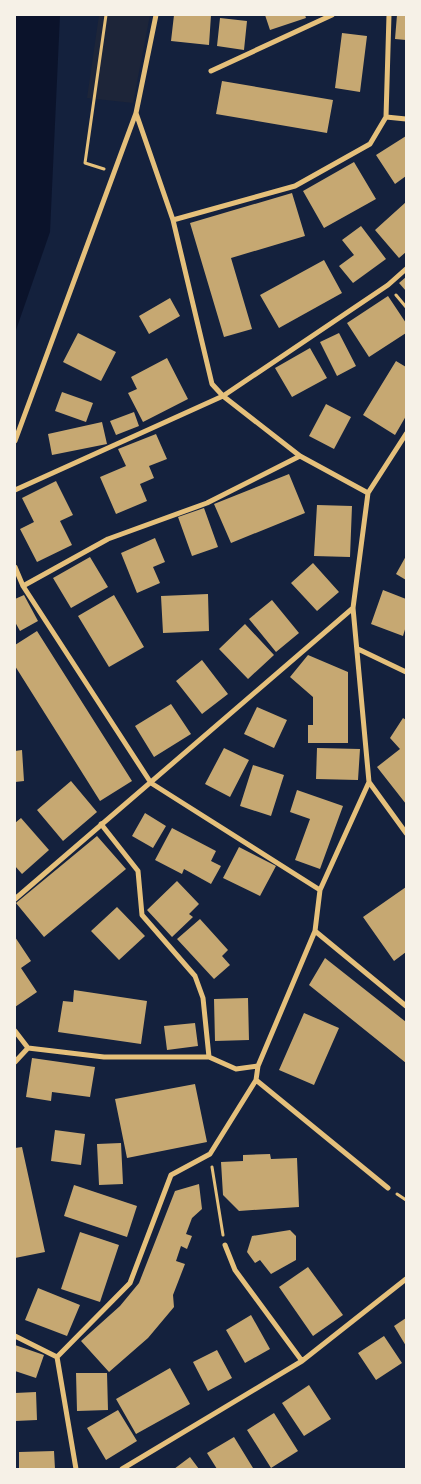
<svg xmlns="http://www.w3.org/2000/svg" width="421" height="1484" font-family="'PT Sans Narrow',sans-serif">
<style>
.green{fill:#1d2539}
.water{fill:#0b132b}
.building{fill:#c6a872}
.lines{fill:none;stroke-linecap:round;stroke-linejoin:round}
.path{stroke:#e5c07b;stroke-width:3}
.minor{stroke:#e5c07b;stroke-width:5}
</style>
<rect width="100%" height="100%" fill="#14213d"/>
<path class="green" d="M99,15H150L133,103L87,98Z"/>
<path class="water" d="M15,15H60L50,232L15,333Z"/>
<path class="building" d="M174,15H211L209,45L171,41Z
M265,15H305L306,18L270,30Z
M397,15H406V40L395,39Z
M220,18L247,21L244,50L217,46Z
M342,33L367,36L360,92L335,88Z
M222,81L333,100L327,133L216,114Z
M406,136V176L395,184L376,155Z
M354,162L376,199L324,228L303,191Z
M292,193L305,236L231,258L252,329L224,337L190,223Z
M406,202V252L399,258L375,230Z
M361,226L386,259L353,283L339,266L354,255L342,240Z
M324,260L342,293L279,328L260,295Z
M406,277V291L399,283Z
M388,296L406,323V333L369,357L347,323Z
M170,298L180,316L149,334L139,316Z
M78,333L116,352L101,381L63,362Z
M339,333L356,366L337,376L320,342Z
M310,348L327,378L292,397L275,368Z
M167,358L188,399L143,422L128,393L137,389L131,377Z
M396,361L406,367V416L395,435L363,415Z
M62,392L93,403L86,422L55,411Z
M326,404L351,417L334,449L309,436Z
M134,412L139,426L116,435L110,421Z
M102,422L107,444L52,455L48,434Z
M156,434L167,459L149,466L154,478L140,484L147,501L116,514L100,477L126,466L118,449Z
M289,474L305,513L231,543L214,504Z
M56,481L73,515L60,521L72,545L37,562L20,529L34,522L22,498Z
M317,505L352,506L350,557L314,556Z
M204,508L218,547L192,556L178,517Z
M155,538L165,562L153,567L160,583L137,593L121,553Z
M406,556V580L396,574Z
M90,557L108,587L71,608L53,578Z
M313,563L339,592L317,611L291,583Z
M383,590L406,599V626L403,636L371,624Z
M208,594L209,631L163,633L161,596Z
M24,595L38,621L20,631L15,622V599Z
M114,595L144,647L109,667L78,616Z
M272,600L299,633L276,652L249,619Z
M245,624L274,655L248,679L219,649Z
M37,631L132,781L100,801L15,666V645Z
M308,655L348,672V743H308V725H313V697L290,677Z
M202,660L228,694L202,714L176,681Z
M171,704L191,734L154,757L135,726Z
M257,707L287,720L274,748L244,734Z
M403,718L406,720V804L377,767L400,749L390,738Z
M224,748L249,760L230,797L205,784Z
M317,748L360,749L358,780L316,779Z
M22,750L24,781L15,782V751Z
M253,765L284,775L271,816L240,806Z
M71,781L97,812L63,841L37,810Z
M297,790L343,806L320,869L295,860L310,819L290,812Z
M145,813L166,826L153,848L132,836Z
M21,818L49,850L22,874L15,866V823Z
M172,828L216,851L211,861L221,866L211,884L184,869L182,874L155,860Z
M97,836L126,869L44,937L16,903Z
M239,847L276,866L260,896L223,878Z
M177,881L199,904L189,914L193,917L172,937L147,910Z
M406,887V952L394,961L363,917Z
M117,907L145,936L119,960L91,931Z
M200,919L228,950L222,956L230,965L214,979L177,939Z
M15,937L31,961L21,968L37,992L15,1007Z
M325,958L406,1022V1063L309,985Z
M74,990L147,1001L141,1044L58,1032L63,1001L73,1002Z
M248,998L249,1040L215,1041L214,999Z
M304,1013L339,1028L314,1085L279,1070Z
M195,1023L198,1046L167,1050L164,1026Z
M32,1058L95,1067L90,1097L52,1092L51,1101L26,1097Z
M195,1084L207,1142L127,1158L115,1099Z
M55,1130L85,1134L81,1165L51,1161Z
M121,1143L123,1184L99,1185L97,1144Z
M22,1147L45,1252L15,1258V1148Z
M270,1154L271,1159L297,1158L299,1207L239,1211L223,1195L221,1162L243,1161V1155Z
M199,1184L202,1209L192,1218L186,1234L192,1236L187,1249L181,1246L176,1261L185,1264L173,1295L174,1307L148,1338L109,1372L81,1341L120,1306L139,1283L175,1191Z
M74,1185L137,1206L127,1237L64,1216Z
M290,1230L296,1236V1260L271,1274L260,1260L255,1263L247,1252L252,1236Z
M80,1232L119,1245L100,1302L61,1289Z
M308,1267L343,1315L313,1336L279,1287Z
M38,1288L80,1305L67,1336L25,1320Z
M251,1315L270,1349L245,1363L226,1330Z
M406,1318V1346L394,1326Z
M384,1336L402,1363L376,1380L358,1353Z
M15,1345L44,1355L36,1378L15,1371Z
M217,1350L232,1378L208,1391L193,1362Z
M170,1368L190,1404L136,1434L116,1399Z
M76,1373H107L108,1410L77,1411Z
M309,1385L331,1419L304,1436L282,1403Z
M36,1392L37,1420L15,1421V1393Z
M118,1410L137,1441L106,1460L87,1428Z
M274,1413L298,1451L271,1468L247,1430Z
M234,1437L253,1468L217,1469L207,1453Z
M54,1451L55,1469H19V1452Z
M190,1457L199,1469H174Z"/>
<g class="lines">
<path class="path" d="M104,169L85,163L106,15
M396,295L406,307
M212,1167L223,1235
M397,1194L406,1200"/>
<path class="minor" d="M211,71L332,15
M136,113L173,220L212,384L223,396L300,456L368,493
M386,117L389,15
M173,220L295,186L370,144L386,117L406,119
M15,441L136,113L156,15
M15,490L223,396L388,285L406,269
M15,567L23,586L151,783L320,890
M23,586L108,539L207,503L300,456
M358,649L406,672
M369,782L406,833
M101,824L138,871L142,915L195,976L203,998L209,1057
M15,899L353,608
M315,931L406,1006
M15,1031L28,1048L104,1057H209L236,1069L258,1066
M15,1062L28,1048
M256,1080L388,1188
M225,1245L235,1270L302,1361
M15,1336L57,1357
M76,1469L57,1357L130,1283L171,1175L210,1154L256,1080L258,1066L315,931L320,890L369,782L353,608L368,493L406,434
M122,1469L302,1361L406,1279"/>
</g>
<rect width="421" height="1484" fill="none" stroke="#f6f1e7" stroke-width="32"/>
</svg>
